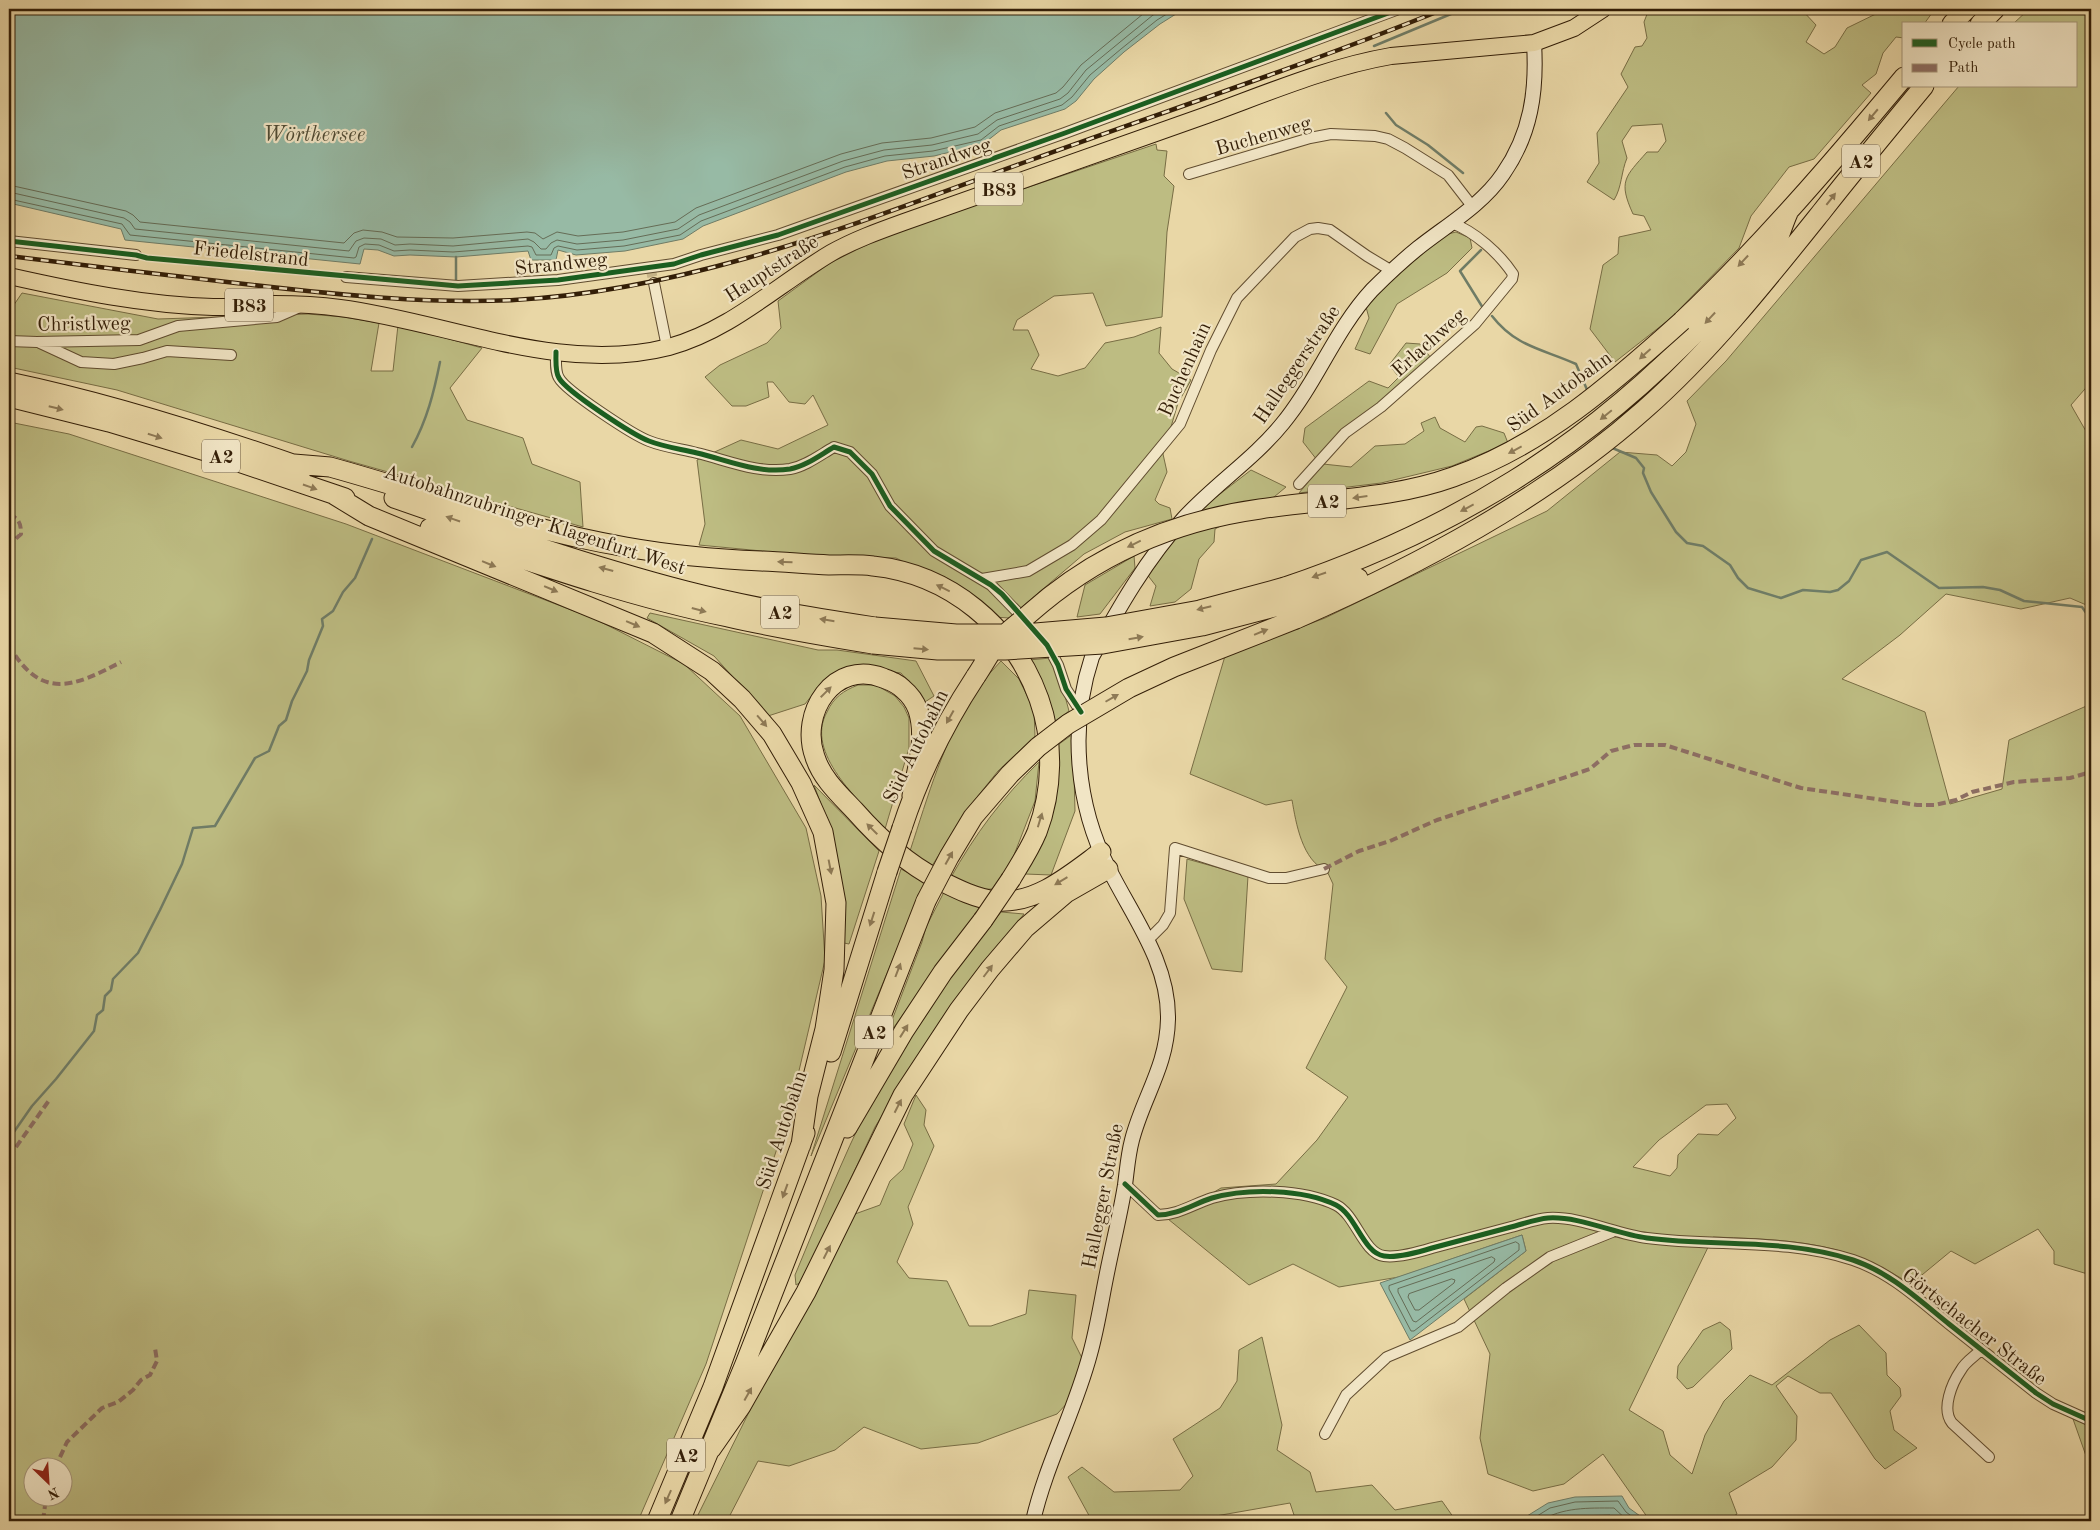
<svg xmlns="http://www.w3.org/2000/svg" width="2100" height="1530" font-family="'Old Standard TT',serif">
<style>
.green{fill:#bdbc82;stroke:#786d44;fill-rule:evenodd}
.water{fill:#97baa5;stroke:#6f7c66}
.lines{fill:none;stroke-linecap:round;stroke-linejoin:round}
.shore{stroke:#656c56;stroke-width:1}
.stream{stroke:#6f7c66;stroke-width:2.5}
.street-tunnel{stroke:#c5b286;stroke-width:10;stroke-dasharray:10 5;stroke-linecap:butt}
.street-casing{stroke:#604c2f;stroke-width:12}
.secondary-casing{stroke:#331e07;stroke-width:16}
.primary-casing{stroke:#331e07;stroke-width:18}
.highway-casing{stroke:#331e07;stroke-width:21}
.street{stroke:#f1e5c5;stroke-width:10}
.secondary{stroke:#f1e5c5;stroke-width:14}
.primary{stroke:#e9d7a6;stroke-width:16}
.highway{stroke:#e9d7a6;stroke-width:19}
.rail-casing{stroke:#331e07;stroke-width:4.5}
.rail{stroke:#f1e5c5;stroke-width:2.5;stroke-dasharray:8;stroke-linecap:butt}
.highway-bridge-casing{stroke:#331e07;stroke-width:21;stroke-linecap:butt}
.highway-bridge{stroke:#e9d7a6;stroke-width:19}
.quiet{stroke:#8d6e63;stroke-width:4;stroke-dasharray:8 4;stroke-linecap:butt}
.cycleway-casing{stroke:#f1e5c5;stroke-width:8}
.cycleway{stroke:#1b5e20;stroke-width:5}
.oneway{fill:#8e7a56}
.labels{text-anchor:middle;stroke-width:4.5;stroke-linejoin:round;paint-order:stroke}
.shield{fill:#f1e5c5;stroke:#6c5a40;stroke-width:1}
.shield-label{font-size:19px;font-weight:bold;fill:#331e07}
.street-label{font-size:20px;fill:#331e07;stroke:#f1e5c5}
.water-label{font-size:21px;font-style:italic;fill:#514d36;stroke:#f1e5c5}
</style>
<rect width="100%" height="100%" fill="#e9d7a6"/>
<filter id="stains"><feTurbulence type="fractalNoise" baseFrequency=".004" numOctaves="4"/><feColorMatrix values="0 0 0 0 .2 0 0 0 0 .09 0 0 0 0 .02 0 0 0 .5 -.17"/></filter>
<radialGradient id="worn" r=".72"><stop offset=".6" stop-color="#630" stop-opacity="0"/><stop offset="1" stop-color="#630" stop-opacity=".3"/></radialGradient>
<path class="green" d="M1649,9H1801L1816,25L1806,42L1824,54L1835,47L1847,28L1886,9H1932V13L1924,24H1904V38L1896,37L1883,53L1876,74L1862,85L1871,93L1814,159L1789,167L1751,216L1739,248L1671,318L1615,362L1590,329L1603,265L1618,254L1619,237L1651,230L1644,216L1633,214C1618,181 1625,177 1647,152H1658L1666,141L1662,124L1632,126L1622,141L1627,158C1621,172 1622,187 1614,200L1587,182L1599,163L1597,133L1628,87L1621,74L1635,47L1642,46L1647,38L1644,22Z
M2029,9H2091V382L2071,405L2091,440V607L2070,598L2021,609L1946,594L1900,635L1842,679L1925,712L1950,804L2002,789L2009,740L2091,704V1275L2054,1264V1251L2038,1229L1975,1264L1951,1251L1911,1284C1899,1277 1886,1269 1873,1263C1824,1240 1767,1239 1713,1237L1629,1410L1663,1431L1670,1455L1692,1474L1705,1435L1724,1401L1750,1375L1772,1385L1830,1340L1859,1325L1886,1353L1887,1375L1900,1388L1901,1396L1890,1411L1894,1430L1917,1448L1885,1469L1875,1459L1831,1393H1820L1788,1376L1776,1386L1797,1416L1796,1440L1772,1467L1729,1493L1737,1514L1725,1521H1650L1603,1454L1564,1484L1533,1491L1488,1474L1480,1438L1490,1354L1464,1299L1526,1251L1522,1235L1399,1277L1339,1287L1293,1264L1249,1285L1168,1219L1221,1188L1276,1184L1317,1140L1348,1097L1306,1068L1347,987L1325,959L1333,884L1327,871C1302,861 1296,823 1292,800L1266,805L1190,774L1225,656L1325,618L1547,511L1620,452L1657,455L1672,466L1686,452L1696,424L1687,401L1726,361L1959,86H2076V24H2013ZM1727,1104L1736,1118L1718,1135L1698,1134L1678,1155L1677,1168L1670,1176L1633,1167L1659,1140L1706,1105Z
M1156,144L1157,150L1167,151L1164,176L1174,186L1167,232L1162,317L1106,326L1093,293L1054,296L1017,320L1013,330H1028L1039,355L1031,369L1058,376L1085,368L1105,343L1134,337L1161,327L1159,353L1172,369L1191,380L1178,403L1163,454L1167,472L1155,500L1159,504L1170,508L1172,519L1125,532L1084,554L1009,618L994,617L975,598L896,558L825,557L699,545L705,524L697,460L741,440L778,449L828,425L813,395L805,404L789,402L773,382H767L769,397L746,406H732L705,377L720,365L767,343L781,328L778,301L830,263L884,236Z
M1456,232L1470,238L1472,248L1447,273L1397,304L1370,354L1355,349L1369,318L1366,307L1389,280L1444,235Z
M22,293L158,319L308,314L344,317L379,323L371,371H393L398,325L482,348L450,388L467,420L523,438L532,464L580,482L583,527L349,461L117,390L9,367V312Z
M1406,343L1420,344L1431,358L1317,460L1303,442L1305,428L1369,381L1388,388L1399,377L1389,365Z
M1435,417L1440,428L1465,442L1476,427L1482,426L1504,433L1508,443L1452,466L1381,483L1299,493L1323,464L1351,467L1375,446L1405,444L1424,431L1421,423Z
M9,422L69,434L346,524L595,619L684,664L740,716L806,828L821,896L825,960L790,1109L706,1364L638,1521H9ZM32,1468H62V1498H32Z
M1251,470L1286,487L1274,497L1215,529L1214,542L1199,559L1191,589L1175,602L1150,606L1156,586L1146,573L1198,511Z
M1134,556L1135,568L1100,614L1077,617L1085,585Z
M650,613L818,650H837L916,661L934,696L925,702L901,673L854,667L825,679L805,704L768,716L714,656L647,618Z
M1051,658L1062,685L1069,711L1051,724L1028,660Z
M1001,661L1019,679L1034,710L1035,736L998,771L965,812L932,866L910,851C928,796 944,739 976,690C983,680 993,670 1001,661Z
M858,685H876L895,696L904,707L909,718V748L885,829C860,801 804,753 827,712C834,697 843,691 858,685Z
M1073,734L1075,811L1051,875L1025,874L1050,819L1055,747Z
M1039,762L1035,801L1007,873L993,889L972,890L950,879C975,834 1002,798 1039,762Z
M814,785L879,851L849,944L844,943L830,829Z
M1187,859L1248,876L1242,972L1212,969L1184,899Z
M901,869L925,882L811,1156Z
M944,892L981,906L884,1041L922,942L926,927Z
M1001,912L1024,914L954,1001L875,1127L803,1281L796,1285L795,1275C824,1206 851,1135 888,1070C920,1014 960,963 1001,912Z
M916,1095L926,1110L924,1125L934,1146L908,1207L913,1224L897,1262L909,1278L947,1281L969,1326H991L1026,1314L1029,1290L1076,1295L1072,1338L1084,1362L1070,1400L1057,1414L978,1443L921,1449L864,1427L835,1450L789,1466L758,1461L727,1521H695L756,1398L855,1214L880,1205L890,1181L903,1169L913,1144L904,1124Z
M1720,1322L1730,1330L1732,1349L1693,1387L1687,1389L1677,1378L1678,1366L1703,1330Z
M1262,1337L1282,1425L1277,1450L1310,1472L1316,1492L1372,1485L1395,1510L1442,1501L1456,1521H1296L1290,1503L1187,1521H1092L1068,1477L1082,1467L1114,1492L1180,1490L1193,1476L1173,1439L1220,1408L1237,1381L1239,1350Z
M2073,1419L2091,1426V1470Z"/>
<path class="water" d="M9,9H1184L1160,24L1124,52L1094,79L1076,101L1065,109L1001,130L983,144L934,156L887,161L846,172L703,226L683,239L625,251L576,255L558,250L556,260H531L528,251L456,257L410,255L394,256L378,250L364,249L360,264L125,240L121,229L9,203Z
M1522,1235L1526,1251L1410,1340L1380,1283Z
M1622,1496L1629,1508L1647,1521H1519L1548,1503L1575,1497Z"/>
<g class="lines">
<path class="shore" d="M9,185L126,211L133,215L140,222L344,243L354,233L363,230L382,232L397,237L453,238L527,232L535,233L543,239L557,232L578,236L623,232L675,222L696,208L841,154L882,143L931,138L975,127L995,113L1056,93L1063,87L1081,65L1149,9
M9,192L124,218L130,222L135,229L349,251L356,241L364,238L381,239L395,245L410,244L453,246L528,239L534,242L541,249H546L551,243L557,240L577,244L623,240L678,229L699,215L843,161L884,150L932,145L978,134L997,120L1060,99L1068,93L1086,70L1153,15L1163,9
M9,199L122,224L130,235L354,258L356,257L359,247L365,244L379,245L394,251L410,250L453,252L528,246L532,247L536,255H551L554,248L558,246L577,250L624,246L680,235L701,221L845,167L885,156L933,151L981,140L999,126L1062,105L1072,97L1090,75L1121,49L1157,20L1175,9
M1516,1242L1519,1244V1250L1414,1331H1411L1389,1289V1286Z
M1492,1257L1495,1259L1494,1262L1416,1322L1413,1321L1398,1292V1289Z
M1452,1279L1455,1280L1454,1283L1419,1310H1415L1408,1297L1409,1294Z
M1529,1521L1550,1508L1575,1502L1618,1501L1626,1512L1638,1521
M1540,1521C1563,1507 1588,1508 1614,1508L1628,1521
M1554,1521L1577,1516L1610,1515L1616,1521"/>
<path class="stream" d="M1374,46L1463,9
M1386,113L1396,125L1428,145L1463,173
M1481,250L1460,271L1483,308
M456,281V257
M1492,316C1516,347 1543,349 1576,364L1588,392
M412,447C427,420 434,392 440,362
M1610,447L1636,458L1644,468L1643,473L1651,492L1676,532L1687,543L1703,546L1730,565L1738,578L1748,588L1781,598L1803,590L1830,592L1838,590L1849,581L1861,560L1887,552L1939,588L1983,587L2000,590L2024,601L2082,607L2091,620
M9,1139L32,1106L56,1079L94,1031L97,1015L103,1010L105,996L111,990L113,979L138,953L160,910L182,864L193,828L215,826L255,758L269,751L279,726L286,720L292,701L307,671L309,660L323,626L322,619L333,611L343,592L355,578L372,539"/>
<path class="street-tunnel" d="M650,267L654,283"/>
<g class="street-casing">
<path id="street" d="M1189,174L1310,138L1331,134L1375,136L1388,139L1405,148L1448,175L1472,206
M9,241L136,255
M346,277L458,286L558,280L674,264L701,255L778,235L1065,133L1399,9
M654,283L667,347
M9,341L37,342L139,340L178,326L277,317L300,307
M40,343L81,362L114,364L143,358L167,351L231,355
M556,352C556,360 555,372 559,378C566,391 633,435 649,441C664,447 681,449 697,453C727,460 757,474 790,469C806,466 820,455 834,447L850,452L872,474L890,506L934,551L991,585L1027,622
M1299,484L1345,433L1381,407L1475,324L1512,279L1513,274C1499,253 1475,232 1452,223
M982,579L1028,571L1072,545L1101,520L1180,424L1211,350L1237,298L1295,237L1310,229L1318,228L1330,230L1367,256L1392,271
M1048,646L1058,665L1066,689L1081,712
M1148,940L1163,925L1170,913L1175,848L1269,878H1286L1324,869
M1125,1184L1158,1215C1178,1215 1193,1204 1212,1198C1247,1188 1303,1189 1336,1205C1356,1215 1363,1253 1384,1256C1397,1258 1419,1252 1432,1248C1458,1241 1485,1234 1511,1227C1523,1224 1536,1219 1548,1218C1580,1216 1615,1234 1647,1238C1716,1247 1786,1238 1853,1260C1891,1273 1919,1300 1949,1324C1978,1347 2007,1370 2036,1393L2053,1404L2091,1421
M1981,1350C1975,1356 1965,1362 1961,1370C1952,1383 1941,1409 1952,1423L1989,1457
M1325,1434L1346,1395L1387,1357L1458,1327L1506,1288L1550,1257L1612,1232"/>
</g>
<g class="secondary-casing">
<path id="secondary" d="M1033,1521C1046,1464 1075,1411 1090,1354C1097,1329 1101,1303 1106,1278C1112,1247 1120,1216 1125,1185C1127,1170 1128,1155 1132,1140C1143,1097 1167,1067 1168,1019C1169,963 1133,917 1109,869C1076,805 1069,726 1092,657C1118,609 1147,558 1184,518C1215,484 1254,459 1283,423C1317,382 1335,330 1372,290C1387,275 1402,261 1418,248C1447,225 1482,205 1503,174C1531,134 1537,91 1534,43"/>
</g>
<g class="primary-casing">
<path id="primary" d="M9,276C76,291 144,305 213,307C233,308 254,304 274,304C296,304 319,305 340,308C448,322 560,375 669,347C731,330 777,285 831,253C854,240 879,231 904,222C1004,187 1104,152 1204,116C1265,94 1327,67 1391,56L1534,43L1574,28L1603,9"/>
</g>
<g class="highway-casing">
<path id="highway" d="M1952,24L1967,9
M1980,24L1995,9
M1682,321C1762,245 1833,162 1904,77
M9,382C109,403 207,434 304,468
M9,397L109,422L215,454L345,498
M294,464L330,467C428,494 525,530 626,547C671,555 715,559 761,561C784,562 807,564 829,565C844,565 859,564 873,566C950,574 1013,627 1039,699C1054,741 1053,790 1037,832C1030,849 1020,864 1011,879
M333,494L369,516L653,633L712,671L742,699L772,734L801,783L823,832L836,903L834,970L825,1029L808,1096L801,1145
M394,498C491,532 587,565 686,591C748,607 811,617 875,627
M430,528C528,561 626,596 728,617C776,628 824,636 873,644
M1285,587C1451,531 1587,448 1707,321C1725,303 1741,284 1758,264C1764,257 1773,250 1777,241C1781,232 1784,222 1788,213
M1290,603L1358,578
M1296,619C1417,566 1544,499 1644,410C1711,351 1767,280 1823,210C1856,168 1890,127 1924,86
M912,796C917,768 927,738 918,710C915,702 909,694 903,689C897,683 891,681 883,678C834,659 799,713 815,757C822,779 840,795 855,811C878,837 906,863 937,879C955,888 976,899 997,901C1037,904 1071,874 1101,852
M902,828C920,773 945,723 976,676
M831,1052L887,872
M847,1128L904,1031L943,972L983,920
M711,1449L741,1406L806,1292L903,1095L959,1010L990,969L1025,928L1066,893L1108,869
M657,1521L713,1387L805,1133
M680,1521L745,1364L926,901"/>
</g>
<use href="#street" class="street"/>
<use href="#secondary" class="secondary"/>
<use href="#primary" class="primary"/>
<use href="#highway" class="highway"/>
<g class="rail-casing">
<path id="rail" d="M9,256C90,266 172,276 253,285C340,295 427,304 514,300C695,290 862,221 1031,160C1169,110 1308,64 1444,9"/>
</g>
<use href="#rail" class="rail"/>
<g class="highway-bridge-casing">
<path id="highway-bridge" d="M875,627L956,634H1024L1106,627L1200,610L1285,587
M873,644L938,650H1005L1103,644L1202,626L1290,603
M976,676C984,664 992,649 1001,638C1010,629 1020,622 1029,614C1095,555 1173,521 1260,509C1324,499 1392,499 1453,477C1543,445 1612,384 1682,321
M887,872L902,828
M926,901L949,857L973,817L1010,774L1038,747L1068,724L1129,688L1174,667L1296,619
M983,920L1011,879"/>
</g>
<use href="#highway-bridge" class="highway-bridge"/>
<path class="quiet" d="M9,514C19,519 21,523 21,534L9,545
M9,645C40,701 74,687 121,662
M1324,869L1359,851L1390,841L1437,820L1590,769L1611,751L1634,745H1665L1801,788L1917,805H1935L1956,800L1972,792L2014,782L2070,778L2091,772
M9,1157L50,1099
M55,1468L67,1442L102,1408L118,1402L133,1390L141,1380L150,1375L157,1361L155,1348
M43,1521L46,1498"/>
<g class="cycleway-casing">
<path id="cycleway" d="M9,241L136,255L147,258L458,286L558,280L674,264L701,255L778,235L1065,133L1399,9
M556,352C556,360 555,372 559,378C566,391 633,435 649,441C664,447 681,449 697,453C727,460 757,474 790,469C806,466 820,455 834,447L850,452L872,474L890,506L934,551L991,585L1002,594L1047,645L1058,665L1066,689L1081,712
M1125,1184L1158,1215C1178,1215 1193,1204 1212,1198C1247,1188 1303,1189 1336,1205C1356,1215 1363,1253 1384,1256C1397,1258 1419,1252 1432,1248C1458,1241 1485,1234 1511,1227C1523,1224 1536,1219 1548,1218C1580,1216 1615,1234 1647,1238C1716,1247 1786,1238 1853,1260C1891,1273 1919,1300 1949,1324C1978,1347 2007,1370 2036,1393L2053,1404L2091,1421"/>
</g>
<use href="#cycleway" class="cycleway"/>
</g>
<defs><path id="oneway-solid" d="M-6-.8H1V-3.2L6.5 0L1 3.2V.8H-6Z" transform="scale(1.25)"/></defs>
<g class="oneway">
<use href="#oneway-solid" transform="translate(1873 115) rotate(130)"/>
<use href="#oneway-solid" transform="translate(1831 199) rotate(-52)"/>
<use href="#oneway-solid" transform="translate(1743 261) rotate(133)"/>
<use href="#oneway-solid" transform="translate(1710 318) rotate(133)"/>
<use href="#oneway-solid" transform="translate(1645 354) rotate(138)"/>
<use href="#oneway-solid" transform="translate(56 408) rotate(14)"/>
<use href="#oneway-solid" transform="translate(1606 415) rotate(141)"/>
<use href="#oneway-solid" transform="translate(155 436) rotate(17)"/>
<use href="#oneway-solid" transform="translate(1515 450) rotate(152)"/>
<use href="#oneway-solid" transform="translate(310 487) rotate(19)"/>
<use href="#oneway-solid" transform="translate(1360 497) rotate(172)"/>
<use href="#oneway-solid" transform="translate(1467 508) rotate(152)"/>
<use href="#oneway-solid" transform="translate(453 519) rotate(-161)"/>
<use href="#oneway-solid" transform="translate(1134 544) rotate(154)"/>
<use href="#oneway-solid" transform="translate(785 562) rotate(-178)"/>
<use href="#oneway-solid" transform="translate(489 564) rotate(22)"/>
<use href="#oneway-solid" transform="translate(606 569) rotate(-165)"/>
<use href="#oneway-solid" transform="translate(1319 575) rotate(161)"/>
<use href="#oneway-solid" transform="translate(943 588) rotate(-154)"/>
<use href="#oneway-solid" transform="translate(551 589) rotate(23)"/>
<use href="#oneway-solid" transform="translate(1204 608) rotate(166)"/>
<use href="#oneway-solid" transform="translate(699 610) rotate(15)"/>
<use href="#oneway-solid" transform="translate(827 620) rotate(-171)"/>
<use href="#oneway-solid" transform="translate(633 624) rotate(23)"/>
<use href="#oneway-solid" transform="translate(1261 632) rotate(-22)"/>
<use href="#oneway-solid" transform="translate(1136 638) rotate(-10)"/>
<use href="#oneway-solid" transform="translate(921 649) rotate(5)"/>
<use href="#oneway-solid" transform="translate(826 692) rotate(-45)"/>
<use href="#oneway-solid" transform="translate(1112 698) rotate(-30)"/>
<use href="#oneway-solid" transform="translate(950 717) rotate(119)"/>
<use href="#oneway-solid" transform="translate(762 721) rotate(49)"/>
<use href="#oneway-solid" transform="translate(1040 820) rotate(-73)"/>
<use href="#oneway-solid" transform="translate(872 829) rotate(-135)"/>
<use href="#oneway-solid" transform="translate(949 858) rotate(-61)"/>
<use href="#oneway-solid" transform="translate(830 867) rotate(79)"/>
<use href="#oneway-solid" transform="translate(1061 881) rotate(149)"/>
<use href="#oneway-solid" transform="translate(872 919) rotate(108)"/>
<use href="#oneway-solid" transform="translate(898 970) rotate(-69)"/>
<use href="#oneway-solid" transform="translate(988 971) rotate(-53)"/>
<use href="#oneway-solid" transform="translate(904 1031) rotate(-58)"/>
<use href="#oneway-solid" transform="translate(898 1106) rotate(-63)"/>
<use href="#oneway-solid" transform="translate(785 1191) rotate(110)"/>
<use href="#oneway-solid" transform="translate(827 1252) rotate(-63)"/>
<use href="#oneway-solid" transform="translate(748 1394) rotate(-61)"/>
<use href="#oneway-solid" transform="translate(668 1497) rotate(114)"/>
</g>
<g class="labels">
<g class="shield">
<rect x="1842" y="144.5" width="38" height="33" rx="4"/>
<rect x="975" y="172.5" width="48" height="33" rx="4"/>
<rect x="225" y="288.5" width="48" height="33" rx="4"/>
<rect x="202" y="439.5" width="38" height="33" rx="4"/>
<rect x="1308" y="484.5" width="38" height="33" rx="4"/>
<rect x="761" y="595.5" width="38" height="33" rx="4"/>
<rect x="855" y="1015.5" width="38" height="33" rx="4"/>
<rect x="667" y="1438.5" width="38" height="33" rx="4"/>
</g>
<g class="shield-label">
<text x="1861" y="168">A2</text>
<text x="999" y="196">B83</text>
<text x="249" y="312">B83</text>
<text x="221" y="463">A2</text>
<text x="1327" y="508">A2</text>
<text x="780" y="619">A2</text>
<text x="874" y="1039">A2</text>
<text x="686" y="1462">A2</text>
</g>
<g class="street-label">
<text transform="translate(1263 135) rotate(-16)" y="7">Buchenweg</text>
<text transform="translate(946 158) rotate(-19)" y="7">Strandweg</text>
<text transform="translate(251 253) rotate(6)" y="7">Friedelstrand</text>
<text transform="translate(561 263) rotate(-6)" y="7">Strandweg</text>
<text transform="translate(771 268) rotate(-33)" y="7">Hauptstraße</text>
<text transform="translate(84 323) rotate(-1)" y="7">Christlweg</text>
<text transform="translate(1428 342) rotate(-42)" y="7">Erlachweg</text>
<text transform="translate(1296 364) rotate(-56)" y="7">Halleggerstraße</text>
<text transform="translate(1184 369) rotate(-66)" y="7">Buchenhain</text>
<text transform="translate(1559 391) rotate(-36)" y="7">Süd Autobahn</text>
<text transform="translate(535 519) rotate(18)" y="7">Autobahnzubringer Klagenfurt West</text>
<text transform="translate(915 746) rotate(-64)" y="7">Süd Autobahn</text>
<text transform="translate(781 1130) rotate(-72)" y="7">Süd Autobahn</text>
<text transform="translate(1102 1196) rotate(-79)" y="7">Hallegger Straße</text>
<text transform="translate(1975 1326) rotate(38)" y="7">Görtschacher Straße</text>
</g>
<g class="water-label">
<text x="314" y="141">Wörthersee</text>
</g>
</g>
<rect width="2100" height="1530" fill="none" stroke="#e9d7a6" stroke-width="30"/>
<rect x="10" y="10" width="2080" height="1510" fill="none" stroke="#331e07" stroke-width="2.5"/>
<rect x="15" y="15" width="2070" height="1500" fill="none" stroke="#331e07"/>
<rect x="1902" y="22" width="175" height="65" fill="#f1e5c5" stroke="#a59579"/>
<rect x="1912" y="39" width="25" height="8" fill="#1b5e20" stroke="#a59579"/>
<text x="1948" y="48" font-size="15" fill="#331e07">Cycle path</text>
<rect x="1912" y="64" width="25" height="8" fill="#8d6e63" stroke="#a59579"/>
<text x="1948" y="72" font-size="15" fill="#331e07">Path</text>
<g transform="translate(48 1482) rotate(155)"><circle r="24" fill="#f1e5c5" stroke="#a59579"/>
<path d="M0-4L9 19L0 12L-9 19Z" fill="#8f2418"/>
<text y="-8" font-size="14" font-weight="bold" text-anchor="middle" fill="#331e07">N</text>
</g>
<rect width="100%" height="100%" filter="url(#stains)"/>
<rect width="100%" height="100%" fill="url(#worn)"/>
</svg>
